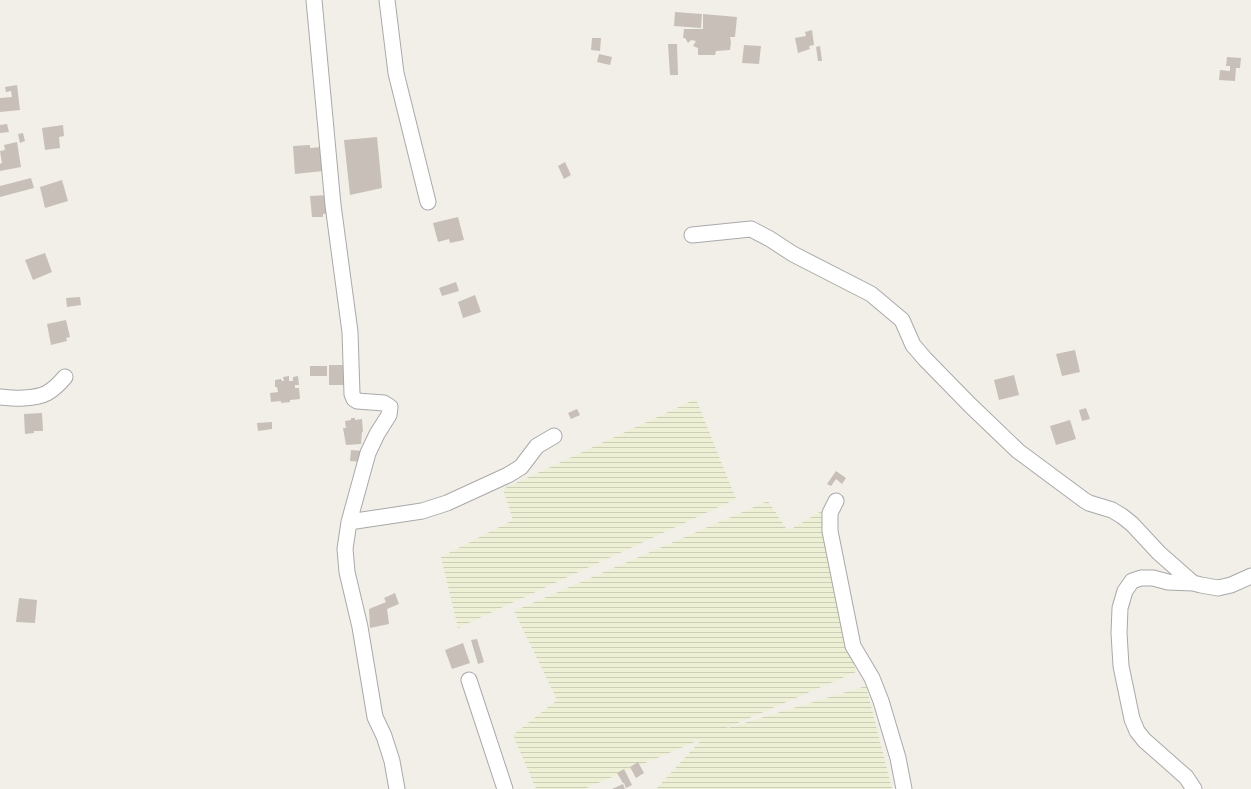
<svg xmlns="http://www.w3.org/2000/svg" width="1251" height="789" font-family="'Titillium Web',sans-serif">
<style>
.farmland{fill:url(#farmland-rules)}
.building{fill:#c7bfb8}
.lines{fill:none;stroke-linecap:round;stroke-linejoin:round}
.minor-casing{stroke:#a9a9a9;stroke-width:17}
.minor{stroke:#fff;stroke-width:15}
</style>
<defs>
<pattern id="farmland-rules" width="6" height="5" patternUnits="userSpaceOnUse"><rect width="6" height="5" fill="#eef0d5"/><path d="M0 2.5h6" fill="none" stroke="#ccceb7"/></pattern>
</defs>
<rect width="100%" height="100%" fill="#f2efe9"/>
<path class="farmland" d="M696,399L736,499L458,628L441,557L513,520L503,489Z
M768,501L788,531L823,510L856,672L724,729L866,686L892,789H656L702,739L584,789H536L513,735L557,700L514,611Z"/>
<path class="building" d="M675,12L702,14L701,28L674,26Z
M703,14L737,17L735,37H730L731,42L730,50L716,51L715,55H698V48L693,46L696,41L691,40L688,43L685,38H683L684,29H703Z
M812,30L814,45L809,46L810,49L798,53L795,38L806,36L805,32Z
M592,38H601L600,51L591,50Z
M668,44H677L678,75H670Z
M744,45L761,46L759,64L742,63Z
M820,46L822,61H818L816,47Z
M599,54L612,57L610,65L597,62Z
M1227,57L1241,58L1240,68H1236L1235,81L1219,80L1220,70L1230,71V66H1226Z
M17,85L20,110L0,112V98L12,97L11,91L6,92L5,87Z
M7,124L9,132L0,133V125Z
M63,125L64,136L59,137L60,148L45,150L42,128Z
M23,133L25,141L20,143L18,134Z
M377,137L382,188L350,195L344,140Z
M17,142L21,167L0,171V164L2,163L0,151L5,150L4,145Z
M310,145V148L321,147L323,171L295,174L293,146Z
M565,162L571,175L564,179L558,166Z
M31,178L34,188L0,197V186Z
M62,180L68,201L45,208L40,187Z
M329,195L330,213L323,214V217H312L310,196Z
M458,217L464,240L450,243L449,239L438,242L433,223Z
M45,253L52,272L33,280L25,260Z
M456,282L459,291L442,296L439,288Z
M475,295L481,312L463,318L458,302Z
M80,297L81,305L67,307L66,298Z
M66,320L70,337L66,338L67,341L51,345L47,324Z
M1075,350L1080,372L1062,376L1056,354Z
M329,365H344V385H329Z
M310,366H327V376H310Z
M1014,375L1019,395L999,400L994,380Z
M289,376V381H293V377L298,376L299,385H295V388H299L300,399L290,400V402L281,403V401L271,402L270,393L278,392L277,387H275V380L281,379L282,381H284L283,377Z
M1086,408L1090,419L1082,421L1079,410Z
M577,409L580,415L571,419L568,413Z
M42,413L43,431H34V433L25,434L24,414Z
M351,418H355V420L362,419L363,432H362L361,444L346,445L343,428H346L345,421L351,420Z
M1070,420L1076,439L1056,445L1050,426Z
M272,422V429L258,431L257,423Z
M351,450L363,451L362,462L350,461Z
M836,471L846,478L842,484L836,479L831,486L827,484Z
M395,593L399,604L387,609L389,624L370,628L369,609L386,602L384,598Z
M19,598L37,600L35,623L16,622Z
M477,639L484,662L478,664L471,640Z
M463,643L470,663L452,669L445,650Z
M638,762L644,773L636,778L630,767Z
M624,769L632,785L626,788L624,783H623L617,773Z
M623,784L625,789H612Z"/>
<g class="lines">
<g class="minor-casing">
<path id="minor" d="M314,0L333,205L350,332L352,394L354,399L357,401L384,403L390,407L389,415L377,434L368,453L349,522L345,549L347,572L360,627L375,717L384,736L392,761L397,789
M387,0L396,73L428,202
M692,235L751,229L770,239L793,254L871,294L902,320L913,345L925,359L970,405L1018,451L1084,500L1089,503L1112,510L1122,516L1132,524L1159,553L1193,583L1201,585L1218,588L1231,585L1251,576
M0,397C12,399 36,399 47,393C54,389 60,383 65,377
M836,501L830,513V531L853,646L872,678L881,701L898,758L904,789
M349,522L422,511L447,503L508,475L521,467L537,446L554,436
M1193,583L1168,582L1153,578H1141L1132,581L1125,591L1120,608L1119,633L1121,666L1132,719L1137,731L1144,740L1186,777L1194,789
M469,680L505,789"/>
</g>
<use href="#minor" class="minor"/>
</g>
</svg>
